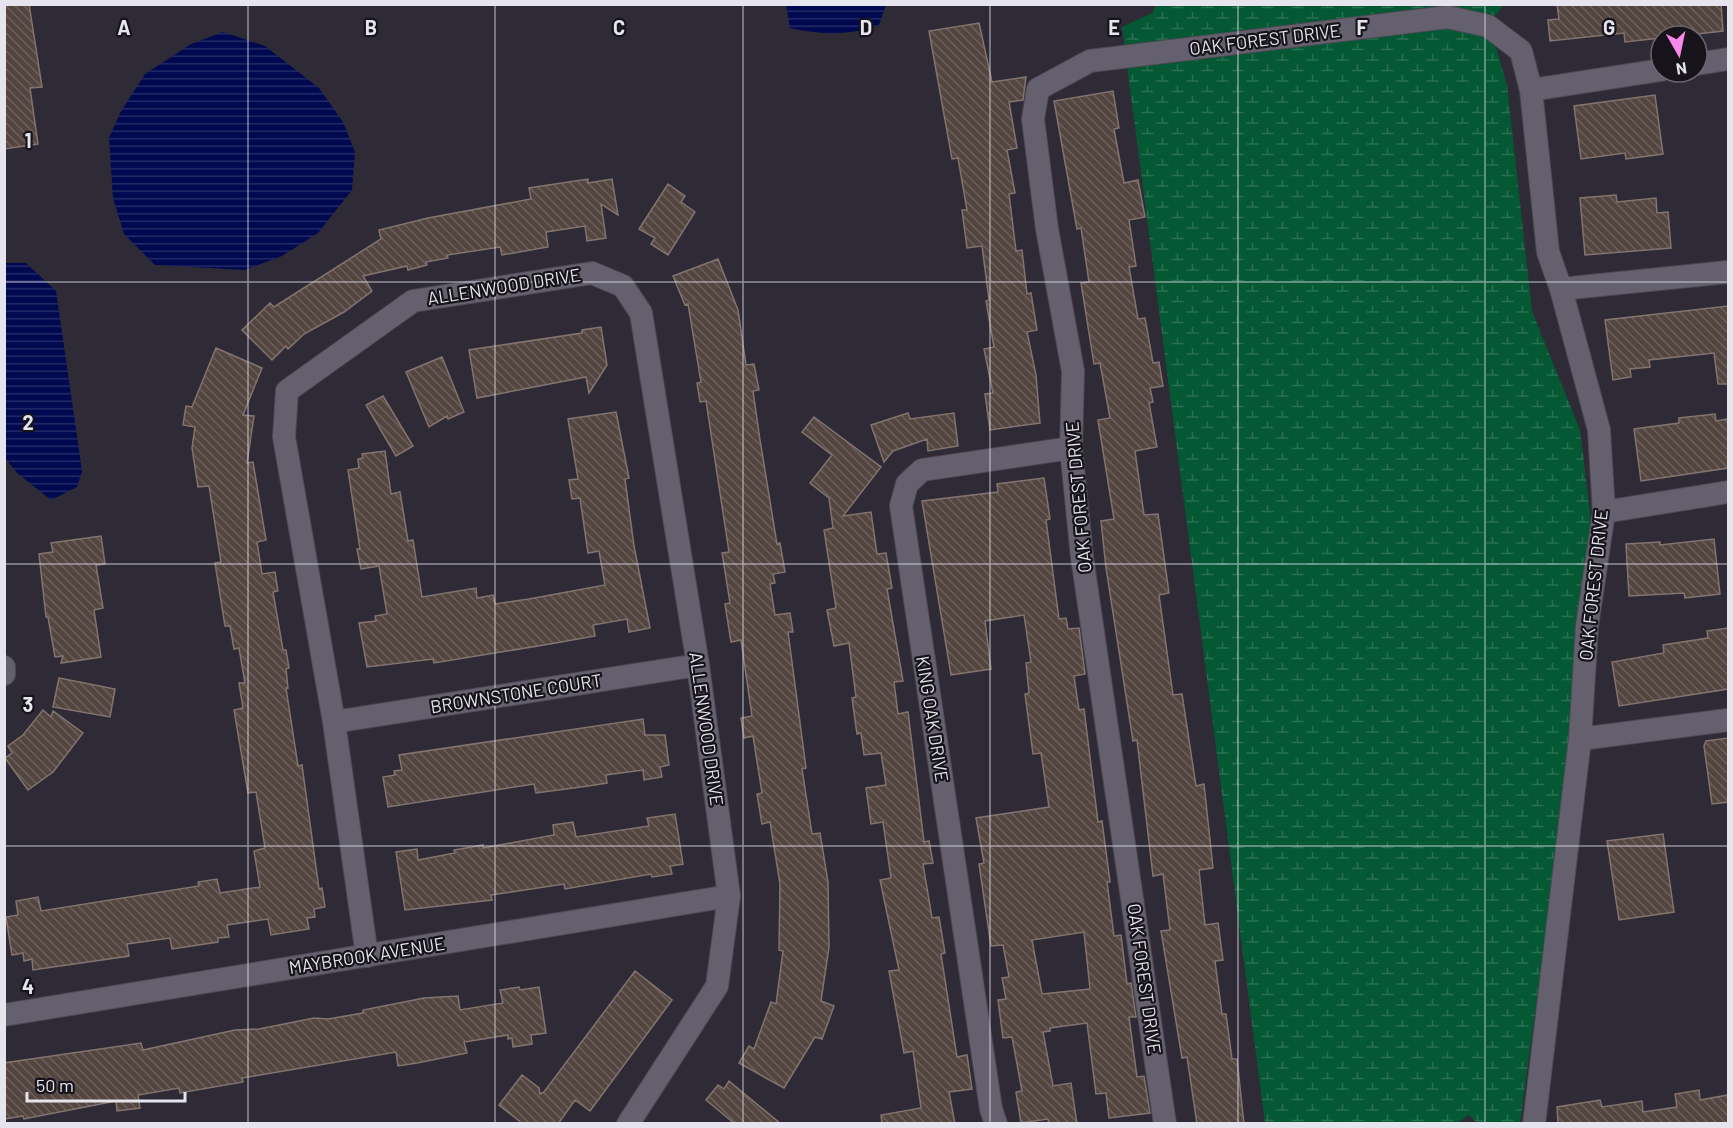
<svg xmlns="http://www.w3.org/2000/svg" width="1733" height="1128" font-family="Barlow,sans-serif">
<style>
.wetland{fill:url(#wetland-marsh)}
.water{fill:url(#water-rules)}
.building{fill:url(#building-back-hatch);stroke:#84746f;stroke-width:1.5;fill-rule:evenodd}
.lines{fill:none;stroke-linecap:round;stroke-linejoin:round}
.minor-casing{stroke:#4d4954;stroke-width:24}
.minor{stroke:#64606d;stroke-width:22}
.grid{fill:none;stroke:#e6e4ec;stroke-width:1.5;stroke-opacity:0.55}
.labels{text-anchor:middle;stroke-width:4.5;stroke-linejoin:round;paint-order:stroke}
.street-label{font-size:18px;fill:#e6e4ec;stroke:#16141a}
.grid-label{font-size:20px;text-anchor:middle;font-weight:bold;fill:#e6e4ec;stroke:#16141a;stroke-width:4.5;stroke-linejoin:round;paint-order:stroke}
</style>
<defs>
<pattern id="wetland-marsh" width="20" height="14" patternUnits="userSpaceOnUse" patternTransform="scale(1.5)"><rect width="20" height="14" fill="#045834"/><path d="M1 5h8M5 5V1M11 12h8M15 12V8" fill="none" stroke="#297052"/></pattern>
<pattern id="water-rules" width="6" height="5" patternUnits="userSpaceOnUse" patternTransform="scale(1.5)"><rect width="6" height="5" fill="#00084f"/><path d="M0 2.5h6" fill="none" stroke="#252c68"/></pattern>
<pattern id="building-back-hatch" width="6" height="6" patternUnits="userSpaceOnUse" patternTransform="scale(1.5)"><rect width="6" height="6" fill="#534540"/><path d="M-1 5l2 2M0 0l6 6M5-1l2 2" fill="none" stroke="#6c605c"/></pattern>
</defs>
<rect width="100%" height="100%" fill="#2e2b36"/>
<path class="wetland" d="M1156,5H1503L1489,24L1507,85L1532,311L1580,430L1596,562L1520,1123H1477L1469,1115L1456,1124L1265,1123L1122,27L1152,13Z"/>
<path class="water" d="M786,5V4L886,5L879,25C850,36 820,35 790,28Z
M223,32L265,46L319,88L343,122L355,152L352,190L318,233L282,256L245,270L155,265L124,234L113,198L109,138L120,113L145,74L191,44Z
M5,263H26L56,291L82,471L77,487L51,500L17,473L5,458Z"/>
<path class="building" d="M4,4H29L42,87L30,88L38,144L4,149Z
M1557,4H1721L1723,31L1625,42L1624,33L1550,41L1548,20L1559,19Z
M979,23L992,82L1026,77L1023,100L1009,102L1017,148L1007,150L1015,193L1009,194L1016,251L1022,250L1027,294L1031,293L1037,330L1027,332L1036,375L1040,423L990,430L985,394L993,393L984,349L994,347L986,301L989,300L982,246L967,248L962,210H967L958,158L952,159L929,31Z
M1113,91L1119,128L1114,129L1124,183L1138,180L1145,217L1129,220L1136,266L1129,267L1138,319L1145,318L1153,363L1159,362L1163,386L1150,388L1153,402L1149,403L1157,447L1135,451L1144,515L1158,514L1169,593L1159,595L1173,695L1182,694L1196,786L1204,784L1213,868L1199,870L1205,925L1218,923L1223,960L1215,961L1222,1014H1226L1232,1059H1237L1244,1124H1197L1187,1057L1182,1058L1161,931L1170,930L1163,874L1153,876L1137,740L1133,741L1106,568L1101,521L1114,519L1098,420L1110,418L1100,363L1094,364L1081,283L1089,282L1081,228L1077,229L1054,101Z
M1655,95L1663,154L1626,159L1625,153L1581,159L1574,106Z
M588,179V183L612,179L618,215L601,204L606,238L587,241L585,226L546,232L548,247L502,255L500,247L447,255L448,258L426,262L427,265L408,270L407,266L363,276L372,291L344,312L304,334L288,349L286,346L272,360L242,330L270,303L274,307L381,239L379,230L428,218L531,199L529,188Z
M668,184L685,196L681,202L695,212L668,255L651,244L655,238L639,229Z
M1616,195L1617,202L1656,198L1657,213L1668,212L1671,248L1585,255L1580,198Z
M718,259L738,310L746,365L754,364L759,390L753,391L760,440L777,544L780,543L785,572L773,574L775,583L770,584L775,615L790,613L793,632H788L806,768L802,769L812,834L820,833L828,882L829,947L821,1001L834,1006L822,1039L815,1037L784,1088L739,1063L749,1046L754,1049L771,1002L776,1004L783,951L779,950L780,884L770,822L762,824L757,794L762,793L753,736L744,738L741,718L752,716L741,640L731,642L725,604L730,603L722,553L729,552L706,401L700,402L697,383L701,382L688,304L685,305L673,276Z
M1728,306V384H1718L1714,353L1649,360L1650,367L1630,369L1631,377L1613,380L1605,320Z
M601,327L607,365L589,393L586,377L477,398L469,350L582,333V330Z
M216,348L262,368L243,415L254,416L247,463L253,462L266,540L257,542L262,574L275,572L278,591L273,592L283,650H286L289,668L286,669L288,688H286L298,766L302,765L319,889L322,888L325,907L314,909L315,917L307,918L309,929L271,935L268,919L227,925L229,937L218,938V942L172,949L170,938L127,944L129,956L33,970L32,959L24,961L23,953L12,955L6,917L18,915L16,901L38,897L41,911L199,886L198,882L217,879L220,893L260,887L254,851L265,848L256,792L248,793L234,710L243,708L239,683H245L239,648L234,649L230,626H225L215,563L221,562L209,486L198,487L192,448L195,427L183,425L186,406L192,407Z
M442,357L464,412L448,419L447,416L429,427L406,372Z
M383,396L413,446L396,456L366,405Z
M616,412L629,478L625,479L634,546L650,628L629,632L627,619L593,625L595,636L550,644L434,663L433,659L367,667L359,623L376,621L375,616L387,614L379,566L361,569L357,549H360L348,470L359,468L358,459L363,458L362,454L385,451L391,494L400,492L408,541L413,540L422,597L476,588L477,598L493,595L495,604L529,599L605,585L599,551L588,553L580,498L572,499L569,480L578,479L568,419Z
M908,413L910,419L954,413L958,446L928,451L927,439L893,451L884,462L871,425Z
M1715,414L1716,421L1728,419V468L1641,481L1634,429L1679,423V418Z
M814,417L881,467L843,516L871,512L877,554L886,553L892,588L887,589L903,681L894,682L898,714L908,712L924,842L929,841L933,863L923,864L932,918L939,917L945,953L941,954L957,1057L967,1055L972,1089L949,1092L955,1124H882L881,1115L921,1108L913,1051L904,1053L889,971L899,970L880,880L891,878L883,822L871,824L866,788L886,785L881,753L864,755L861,733L857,734L852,698L856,697L849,643L834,646L827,610L836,608L824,530L833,528L829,498L810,483L832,455L802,432Z
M1044,478L1050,519L1046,520L1059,619L1066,618L1068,629L1079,628L1085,674L1074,676L1079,710L1084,709L1098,822L1102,821L1110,882H1107L1114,936L1121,935L1127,984L1131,983L1136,1017H1129L1137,1077L1144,1076L1150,1113L1109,1118L1106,1093L1096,1094L1087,1023L1050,1028V1031L1043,1032L1053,1086L1071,1083L1077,1124H1049L1048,1119L1021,1123L1016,1092L1022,1091L1012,1037L1003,1038L998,1000L1006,999L1002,978L1009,977L1003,945L991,946L979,864L984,863L976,818L1049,807L1041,753L1033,754L1025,694L1029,693L1026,663L1031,662L1024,615L985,621L991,669L951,675L922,501L998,492L997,484ZM1084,932L1090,989L1042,994L1032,940Z
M101,536L105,564L96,565L103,608L94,610L101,657L61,663L63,656L55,657L48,617H46L39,554L53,552L51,543Z
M1714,539L1720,594L1685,598L1684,593L1629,596L1626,544L1660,542V545Z
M1728,628V689L1619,706L1612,662L1664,653L1663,645L1708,638L1707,631Z
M59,678L115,689L110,717L53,707Z
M43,710L51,717L53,711L83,733L53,772L28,790L5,758L12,753L8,746L23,735Z
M643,719L645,735H665L669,765L660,767L662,777L644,780L643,770L606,775L607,783L581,787L536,793L534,784L388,807L383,777L395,775L394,771L402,770L399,755Z
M1728,738V802L1712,804L1704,746L1706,741Z
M675,814L683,864L670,866L672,874L652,877L651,874L565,889L564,884L491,895L492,900L405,910L396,852L417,849L418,860L455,853L454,850L483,845V848L554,835L553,825L573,822L576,837L649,826L647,818Z
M1663,834L1674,912L1619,920L1607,841Z
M635,971L672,1000L590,1111L575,1100L558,1124H523L499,1105L522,1075L539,1088L540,1094L544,1092Z
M519,987L520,990L539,987L546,1033L531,1035L532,1044L513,1047L512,1038L508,1039V1035L464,1042L467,1053L417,1063L398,1066L396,1052L242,1078L243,1082L180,1093L179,1088L138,1095L140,1108L117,1111L116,1101L24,1119L23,1116L4,1119V1063L141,1043L143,1050L235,1030L259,1029L314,1018L328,1019L363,1013V1010L424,998L458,996L460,1010L503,1003L500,990Z
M729,1081L781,1124H735L706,1100L718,1085L724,1089Z
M1699,1090L1700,1100L1728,1095V1124H1558L1557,1107L1600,1100L1602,1107L1642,1101L1643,1112L1677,1107L1675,1094Z"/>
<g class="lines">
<g class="minor-casing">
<path id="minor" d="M1697,64L1728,59
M1531,90L1661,70
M1561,289L1728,272
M1604,512L1728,492
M4,667V674
M334,722L698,665
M1580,739L1728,720
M367,956L334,722L284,437L287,391L413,301L592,273L623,286L641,313L698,665L729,896L717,986L628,1124
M4,1015L729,896
M996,1124L991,1109L901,506L907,484L922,470L1071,448
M1165,1124L1082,557L1071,448L1073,371L1047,229L1033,119L1038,89L1090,61L1448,17L1488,26L1521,51L1531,90L1548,252L1561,289L1599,430L1604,512L1587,626L1580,739L1534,1124"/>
</g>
<use href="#minor" class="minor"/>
</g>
<path class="grid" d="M248,4V1124M495,4V1124M743,4V1124M990,4V1124M1238,4V1124M1485,4V1124M4,282H1728M4,564H1728M4,846H1728"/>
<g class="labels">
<g class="street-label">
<text transform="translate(1265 40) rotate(-7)" y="6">OAK FOREST DRIVE</text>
<text transform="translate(504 287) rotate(-9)" y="6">ALLENWOOD DRIVE</text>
<text transform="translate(1079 497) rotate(-95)" y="6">OAK FOREST DRIVE</text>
<text transform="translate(1594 585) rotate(-84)" y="6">OAK FOREST DRIVE</text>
<text transform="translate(516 694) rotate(-9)" y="6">BROWNSTONE COURT</text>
<text transform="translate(932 719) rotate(81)" y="6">KING OAK DRIVE</text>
<text transform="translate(706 729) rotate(82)" y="6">ALLENWOOD DRIVE</text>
<text transform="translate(367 956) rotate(-9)" y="6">MAYBROOK AVENUE</text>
<text transform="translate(1144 979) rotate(82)" y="6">OAK FOREST DRIVE</text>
</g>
</g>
<g class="grid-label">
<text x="124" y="35">A</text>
<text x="371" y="35">B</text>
<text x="619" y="35">C</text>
<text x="866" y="35">D</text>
<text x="1114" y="35">E</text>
<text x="1362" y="35">F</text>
<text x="1609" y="35">G</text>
<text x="28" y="148">1</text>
<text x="28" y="430">2</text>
<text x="28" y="712">3</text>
<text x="28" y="994">4</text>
</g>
<rect width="1733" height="1128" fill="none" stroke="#e6e4ec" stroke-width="12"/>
<g transform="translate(1679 54) rotate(171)"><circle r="28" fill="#16141a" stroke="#69676e" stroke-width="1.5"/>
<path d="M0-4.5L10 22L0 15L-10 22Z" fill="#f888ea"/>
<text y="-9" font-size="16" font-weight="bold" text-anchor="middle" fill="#e6e4ec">N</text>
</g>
<path d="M27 1092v9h158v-9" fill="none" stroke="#e6e4ec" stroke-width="3"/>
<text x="36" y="1092" font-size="18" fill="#e6e4ec" stroke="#16141a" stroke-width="4.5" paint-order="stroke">50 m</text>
</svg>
